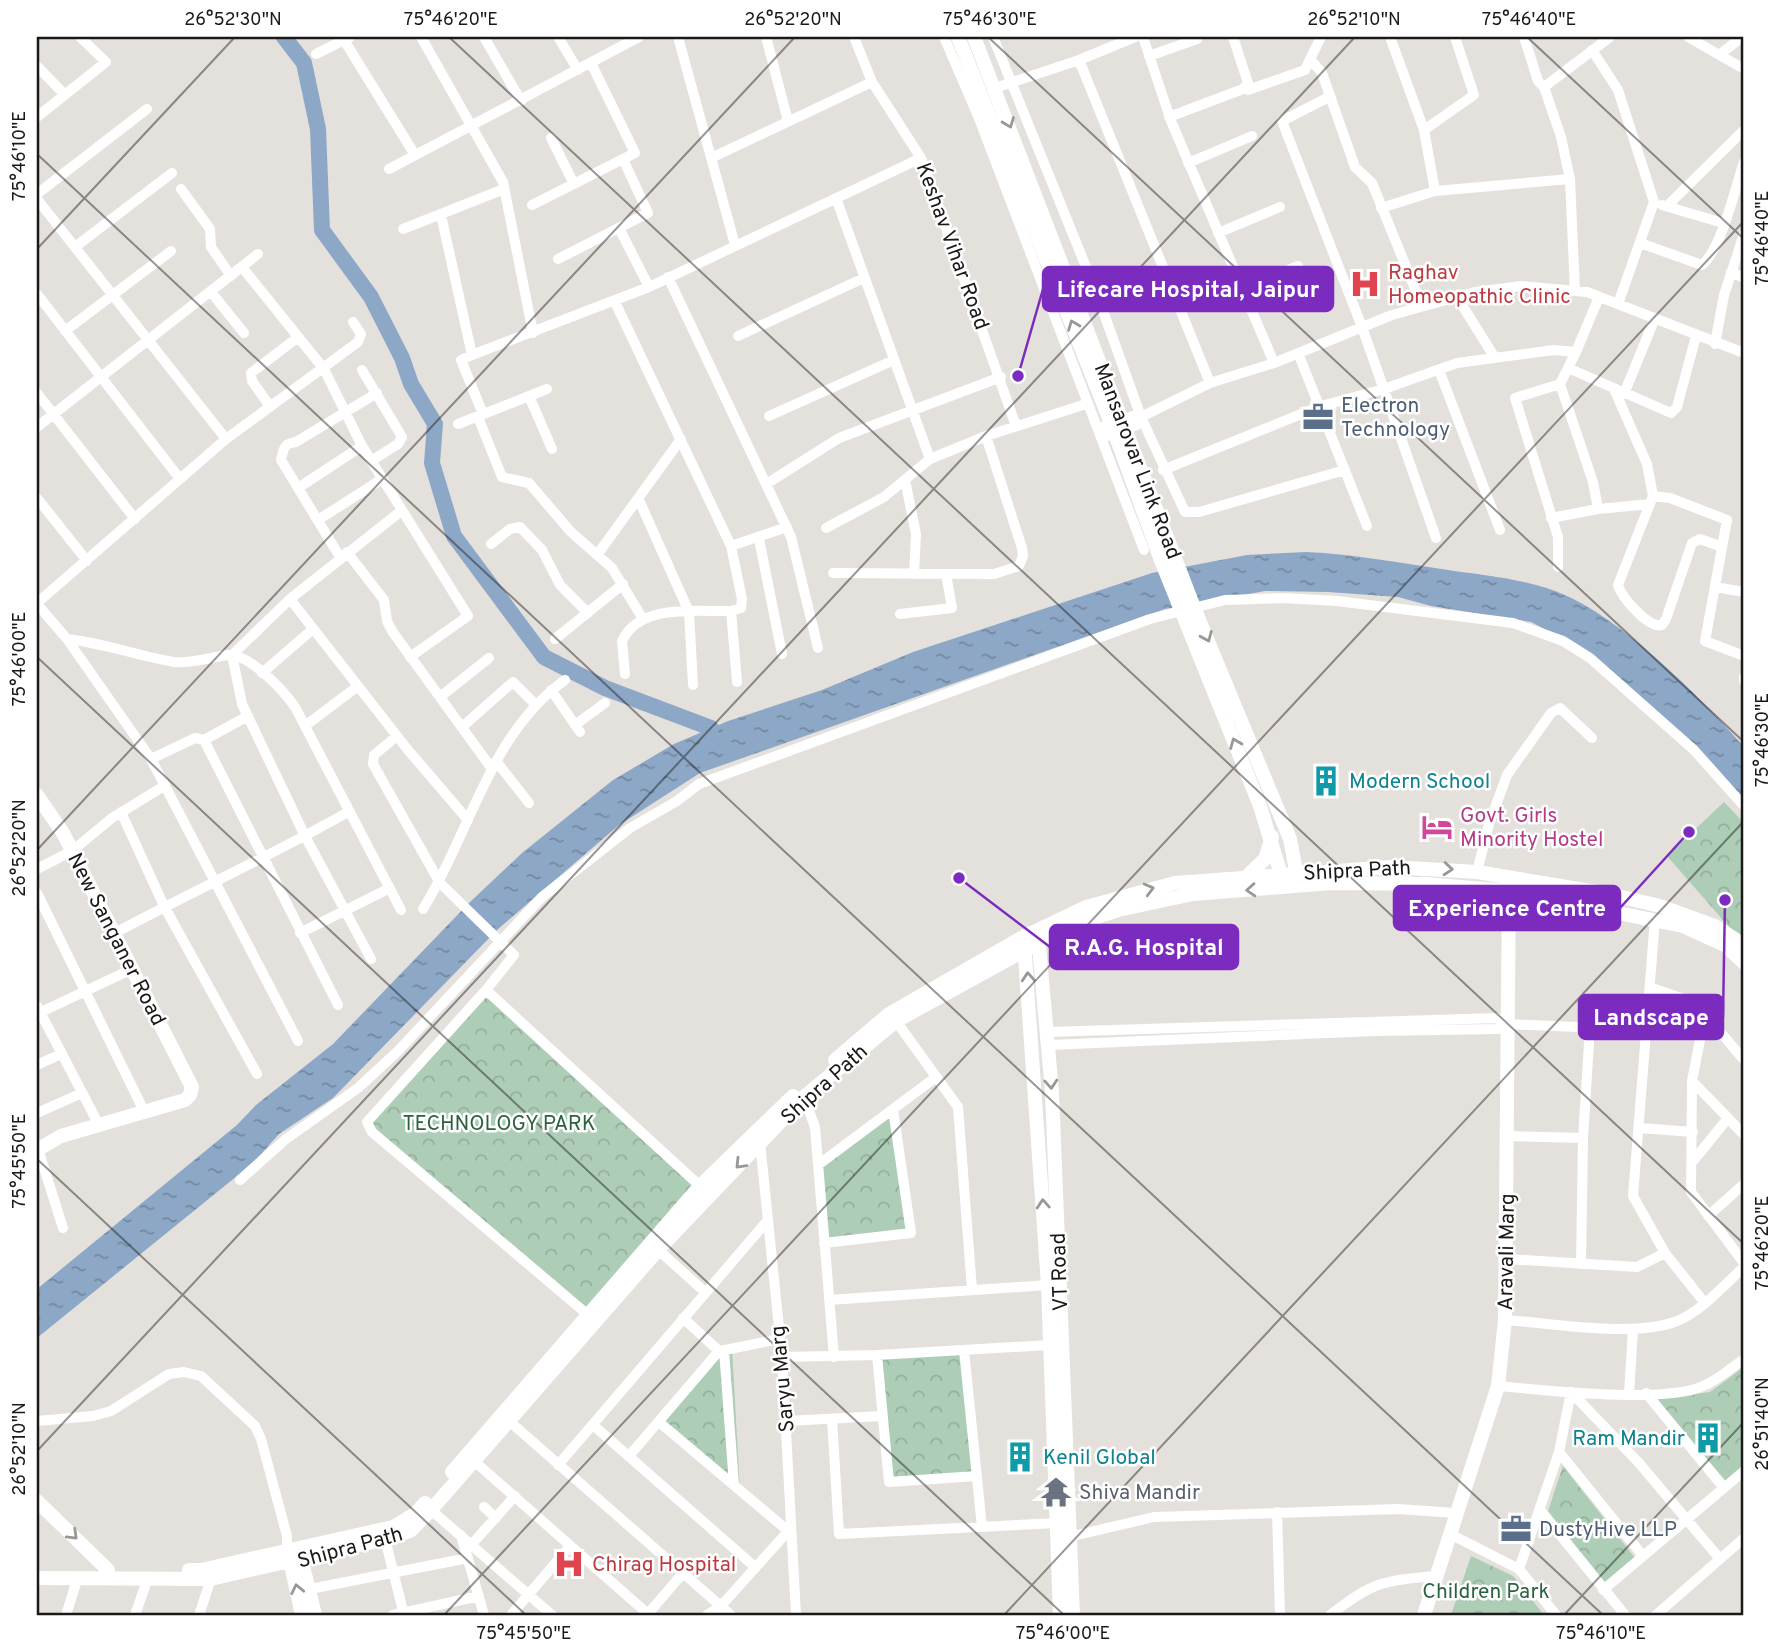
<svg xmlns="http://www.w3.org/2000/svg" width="1781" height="1652" font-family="Overpass,sans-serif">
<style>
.park{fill:url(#park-crowns)}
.water{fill:url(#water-ripples)}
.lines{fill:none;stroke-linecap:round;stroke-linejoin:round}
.river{stroke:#8da8c6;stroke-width:16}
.street{stroke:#fff;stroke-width:10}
.secondary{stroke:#fff;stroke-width:14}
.oneway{stroke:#989897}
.ticks{fill:none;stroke:#1a1918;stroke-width:2;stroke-opacity:0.45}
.labels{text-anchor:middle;stroke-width:5;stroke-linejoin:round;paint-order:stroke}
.street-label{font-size:21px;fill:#1a1918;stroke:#fff}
.health-label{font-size:21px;fill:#be3a42;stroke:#fff;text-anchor:start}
.service-label{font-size:21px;fill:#4e5e75;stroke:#fff;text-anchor:start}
.culture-label{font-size:21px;fill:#0d838f;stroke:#fff;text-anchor:start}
.hotel-label{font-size:21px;fill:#b23c85;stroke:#fff;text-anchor:start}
.park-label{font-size:21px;fill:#2b623f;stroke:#fff}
.worship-label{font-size:21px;fill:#5b616d;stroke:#fff;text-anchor:start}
.leader{fill:none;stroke:#7b2cbf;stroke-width:2.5}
.callout-dot{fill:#7b2cbf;stroke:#fff;stroke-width:2.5}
.callout{fill:#7b2cbf;stroke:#7b2cbf;stroke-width:2.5}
.callout-label{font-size:23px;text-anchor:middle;font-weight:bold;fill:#fff}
.neatline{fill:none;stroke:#1a1918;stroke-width:2.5}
.ticks-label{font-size:18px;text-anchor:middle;fill:#1a1918}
</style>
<defs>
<pattern id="park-crowns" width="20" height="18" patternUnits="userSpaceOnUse" patternTransform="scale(1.75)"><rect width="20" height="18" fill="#aecdb6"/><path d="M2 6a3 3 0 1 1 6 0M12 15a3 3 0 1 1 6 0" fill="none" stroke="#95af9c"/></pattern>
<pattern id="water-ripples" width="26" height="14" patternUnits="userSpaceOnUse" patternTransform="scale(1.75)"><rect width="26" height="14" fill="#8da8c6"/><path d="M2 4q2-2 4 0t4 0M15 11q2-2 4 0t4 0" fill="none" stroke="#7288a0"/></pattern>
</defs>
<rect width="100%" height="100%" fill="#e4e0dc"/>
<path class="park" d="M1724,802L1744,823V944L1667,856Z
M486,990L700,1186L587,1314L367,1122Z
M893,1109L911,1233L824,1243L818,1165Z
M732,1348L740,1491L659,1422L719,1351Z
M964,1350L977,1476L889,1482L877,1355Z
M1744,1367V1465L1726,1481L1656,1399L1710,1392Z
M1563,1466L1635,1558L1605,1583L1548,1511Z
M1471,1556L1513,1576L1544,1615H1451Z"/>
<path class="water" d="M1306,552C1354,554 1400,563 1448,570C1488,576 1529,579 1567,596C1625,622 1702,698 1744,747V803L1578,646L1531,622L1431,606L1398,597L1328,592L1265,591L1165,609L700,773L619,825L497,930L333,1098L279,1134L253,1163L37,1338V1289L237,1125L256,1105L333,1044L469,903L522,853L613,780L674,744L728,721L822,690L913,652L1152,573L1247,555Z"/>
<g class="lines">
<path class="river" d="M284,37L304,63L318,129L322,230L371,297L402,358L411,384L435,424L432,463L454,536L544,657L605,688L711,728"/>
<path class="street" d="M421,37L503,182L533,333
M484,37L521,101
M558,37L578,70
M678,37L735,245
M766,37L788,121
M854,37L872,82L921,158L1016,426
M944,37L978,116L1144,550
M993,37L1097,294L1141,417L1210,383L1274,363L1392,315L1475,292L1522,286L1587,292L1744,353
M1143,37L1171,121L1274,363
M1321,37L1310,59L1322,73L1355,167L1372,183L1422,306
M1390,37L1424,130L1435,191
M1524,37L1538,81L1544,87L1561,137L1570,179L1575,291
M1688,37L1744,69
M344,40L415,155
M1592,50L1618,90L1654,202L1618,304
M316,54L350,37
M1719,55L1742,37
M1149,56L1197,39
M1079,60L1210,383
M37,66L64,94
M1544,87L1610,37
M995,88L1079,60L1135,37
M1248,90L1305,70L1310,59
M1329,97L1282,121L1362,327L1436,538
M37,117L106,62L80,37
M1169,117L1243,89L1248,83L1233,37
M1424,130L1474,95L1455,37
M551,138L574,184
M711,158L872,82
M1188,163L1252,136
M389,169L639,37
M181,189L210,229L211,247L231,276
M37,194L147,109
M836,198L930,459L986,436L1086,404
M37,199L226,439
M532,205L635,153L591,63
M1662,205L1723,223
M1667,206L1744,130
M1381,208L1435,191L1570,179
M441,215L472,355L649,287L921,158
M619,228L649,287
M403,229L504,189
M1218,233L1280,207
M1640,243L1702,265C1722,248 1735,188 1744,162
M75,247L172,173
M558,259L648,213L623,159
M242,267L324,369L362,446L468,616L410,657
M1731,272L1744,278
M668,277L791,537L818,648
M1242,289L1298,266
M211,292L244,333
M37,294L180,479
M1457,297L1495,358
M615,302L731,546L787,527
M65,331L171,251
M738,336L864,278
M1715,344L1724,295L1744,234
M1576,352L1560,384L1593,482L1598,509
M1298,353L1367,526
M472,355L461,360L483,414
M1568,368L1671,413L1677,407L1696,336
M362,370L402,437L398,444L371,461
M1439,370L1500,530
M1614,389L1647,464L1653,496L1670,498L1727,520L1705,641L1744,656
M37,393L135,519
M1624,394L1655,318
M529,396L552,449
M269,405L252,381L251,373L297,338
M769,416L894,360
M1133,416L1138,419L1137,425L1107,436L1102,432L1104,426Z
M478,417L502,477L529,483L571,532L612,568L643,619
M1138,419L1141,417L1185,512H1199L1345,470
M458,424L547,389
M37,427L258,254
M1163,470L1321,406L1384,389L1457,363L1554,350L1576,352L1599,297
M905,480L916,534L914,574
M768,483L839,438L1001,377
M298,488L362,446
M1653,496L1618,585C1622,598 1649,629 1662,625L1666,619L1692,543L1700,539L1722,547
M37,498L87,561
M639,500L689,612L693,685
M1551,518L1598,509L1650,504
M318,520L382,479
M826,528L884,497L930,459
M759,539L782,654
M491,544L510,529L520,527L542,550L560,585L588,613
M347,552L384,600L387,621L392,631L492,769
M597,555L681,439
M340,557L281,460C284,448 283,444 296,442L377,393
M1558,567V537L1515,398L1560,384
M833,573L994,574L1019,566L1023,556L1022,548L986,436
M1715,587L1744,592
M290,599L408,750L468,820
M37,603L226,439L358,342L361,334L353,322
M37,604L67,639L151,759L298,1041
M731,611L737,682
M900,614L952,608L946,574
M67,639C104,643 138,656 174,662C191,664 211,657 228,655C250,654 283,690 295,707L401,910
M555,639L623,584
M262,673L313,629
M625,674L622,641C640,603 696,612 731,611L741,608L742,599L731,546
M1744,677V681
M551,690L580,732
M440,697L489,658
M575,725L605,703
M305,726L358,686
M462,727L513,682L536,705
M397,736L374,755L373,764L440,883L514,955L486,990L367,1122L372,1132L587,1314
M204,740L338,1005
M151,759L195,738L204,740L248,716
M496,761L529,803
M121,812L164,906L257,1074
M37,869L72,851L112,818L164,786
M1477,872L1489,824L1507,775L1551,713L1560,708L1592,738
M37,893L145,1113
M423,909C470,834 489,734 565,680
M1655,919L1633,1196L1665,1253L1704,1302
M300,933L388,889
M113,934C191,892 271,856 348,812
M371,959L305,836L242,704L232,655L290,599L401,511
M1652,988L1684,999L1705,1014L1744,1060
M486,990L700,1186
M37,1006L99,1125
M37,1014L132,969
M1705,1014L1692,1081L1691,1192L1744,1263
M896,1021L958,1107L972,1290
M1504,1024L1648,1030
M1048,1032L1497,1018L1504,1024L1499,1029L1375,1031L1049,1045
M37,1065L61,1054
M1692,1081L1728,1118L1694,1160
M804,1097L815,1127L834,1357
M37,1113L82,1093
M1728,1118L1744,1135
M1640,1128L1693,1132
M1508,1136L1583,1138
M760,1142L782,1357L796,1615
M38,1149L63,1228
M818,1165L936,1077
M240,1180L286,1139L358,1088L398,1051L542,897L630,828L677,801L699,784L1150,619L1225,600L1283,598L1337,601L1513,623L1563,641L1590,658L1694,750L1744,806
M1708,1216L1744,1184
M824,1243L911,1233L893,1109
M655,1247L704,1291
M1506,1259L1637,1267L1665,1253
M1581,1264L1583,1138L1590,1027
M829,1300L1048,1285
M1505,1320C1552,1323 1635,1338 1677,1321C1702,1311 1724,1285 1744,1267
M724,1350L734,1485
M964,1350L982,1527
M720,1351L779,1339
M877,1355L889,1482L977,1476
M782,1357L877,1355L1050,1345
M1498,1386C1544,1390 1665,1404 1703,1386C1718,1380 1731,1368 1744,1359
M1571,1392L1639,1463L1720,1559
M1629,1393L1633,1329
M1646,1393L1724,1488
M832,1419L839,1534L1057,1523
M37,1421L93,1416L111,1411L169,1374L184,1372L201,1376L255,1426L261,1439L287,1536V1552
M509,1421L731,1615
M786,1421L882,1416
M659,1422L787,1530
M593,1425L755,1567
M1559,1452L1643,1556
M629,1456L719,1351L683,1318
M474,1461L648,1614
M558,1465L768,1220
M484,1507L496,1518
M431,1510L552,1615
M1540,1510L1625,1615
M1277,1512L1280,1615
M1450,1534L1519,1569L1556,1615
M461,1535L484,1615
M1069,1537L1154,1517L1398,1509L1456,1513
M385,1539L404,1615
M472,1544L515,1496
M1519,1569L1559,1452L1571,1392
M310,1589L468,1558
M1603,1590L1744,1471
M66,1615L78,1577
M135,1615L148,1578
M199,1615L211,1579
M393,1615L479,1596
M511,1615L570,1546
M647,1615L683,1573
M707,1615L721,1606L791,1528
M1330,1615C1374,1581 1382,1581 1436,1576
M1656,1615L1744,1538"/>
<path class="secondary" d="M958,37L1114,431L1162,563L1260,806L1283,881
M974,37L1195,610L1290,839L1298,881
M37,795L63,833L192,1087L190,1095L185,1100L61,1136L37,1150
M1246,877L1265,859L1272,837
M1038,935L1052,1092L1073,1615
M1024,942L1048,1285L1060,1615
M835,1060L889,1014L1023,937L1086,907L1175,883L1391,867L1477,872L1609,894L1660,906L1715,926L1744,945
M452,1472L700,1186L793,1096
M37,1501L108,1570
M300,1554L315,1615
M289,1556L302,1615
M189,1570H201L393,1527L415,1514L425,1503
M37,1578L211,1579L390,1538L410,1531L431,1510L658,1250L804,1097L896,1021L1069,926L1118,910L1193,894L1331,883L1426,884L1508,891L1683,926L1725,945L1744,963
M1424,1615L1498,1386L1505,1320L1509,883"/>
</g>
<defs><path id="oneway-chevron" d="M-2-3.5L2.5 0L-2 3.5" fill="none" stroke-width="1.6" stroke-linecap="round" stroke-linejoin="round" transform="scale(1.75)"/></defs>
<g class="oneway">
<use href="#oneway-chevron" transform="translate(1009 123) rotate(69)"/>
<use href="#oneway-chevron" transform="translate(1073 325) rotate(-111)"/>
<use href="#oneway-chevron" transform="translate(1207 637) rotate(67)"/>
<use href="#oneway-chevron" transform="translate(1235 743) rotate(-112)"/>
<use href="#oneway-chevron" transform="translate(1448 869) rotate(5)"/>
<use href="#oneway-chevron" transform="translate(1149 889) rotate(-15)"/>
<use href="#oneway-chevron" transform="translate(1251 890) rotate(176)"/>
<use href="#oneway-chevron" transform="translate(1028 977) rotate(-94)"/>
<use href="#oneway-chevron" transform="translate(1051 1084) rotate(86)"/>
<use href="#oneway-chevron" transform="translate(740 1164) rotate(134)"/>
<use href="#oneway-chevron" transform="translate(1043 1204) rotate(-94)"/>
<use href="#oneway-chevron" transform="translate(73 1535) rotate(44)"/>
<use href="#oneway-chevron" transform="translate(297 1589) rotate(-102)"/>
</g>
<path class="ticks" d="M449,37L1744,1244M988,37L1744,742M1527,37L1744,239M37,154L1603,1615M37,249L235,37M37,657L1064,1615M37,850L795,37M37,1159L526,1615M37,1451L1355,37M444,1615L1744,221M1004,1615L1744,821M1564,1615L1744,1422"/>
<defs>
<g id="hospital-bare" transform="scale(2.415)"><path d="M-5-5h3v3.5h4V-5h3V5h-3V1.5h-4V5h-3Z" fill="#e0444e" stroke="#fff" stroke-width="2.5" paint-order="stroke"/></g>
<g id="office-bare" transform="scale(2.415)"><path d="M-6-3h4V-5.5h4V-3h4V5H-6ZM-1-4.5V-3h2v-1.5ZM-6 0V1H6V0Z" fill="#5c6f8a" stroke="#fff" stroke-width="2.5" paint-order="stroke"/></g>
<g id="building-bare" transform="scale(2.415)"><path d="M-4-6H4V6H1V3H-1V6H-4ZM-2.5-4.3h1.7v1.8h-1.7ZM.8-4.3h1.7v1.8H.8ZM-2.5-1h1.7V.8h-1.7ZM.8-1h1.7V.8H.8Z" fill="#0f9aa8" stroke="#fff" stroke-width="2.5" paint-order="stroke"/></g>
<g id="hotel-bare" transform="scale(2.415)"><path d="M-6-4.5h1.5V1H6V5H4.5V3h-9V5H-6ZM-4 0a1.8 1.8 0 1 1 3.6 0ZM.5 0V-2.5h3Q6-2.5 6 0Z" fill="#d1479c" stroke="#fff" stroke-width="2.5" paint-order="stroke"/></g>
<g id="temple-bare" transform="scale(2.415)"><path d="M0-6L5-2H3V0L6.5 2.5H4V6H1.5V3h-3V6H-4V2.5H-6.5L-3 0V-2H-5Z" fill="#6b7280" stroke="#fff" stroke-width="2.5" paint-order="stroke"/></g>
</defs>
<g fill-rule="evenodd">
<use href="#hospital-bare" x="1365" y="284"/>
<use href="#office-bare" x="1318" y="417"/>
<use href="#building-bare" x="1326" y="781"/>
<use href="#hotel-bare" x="1437" y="827"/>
<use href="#building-bare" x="1708" y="1438"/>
<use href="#building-bare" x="1020" y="1457"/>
<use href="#temple-bare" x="1056" y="1492"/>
<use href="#office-bare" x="1516" y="1529"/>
<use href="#hospital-bare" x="569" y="1564"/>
</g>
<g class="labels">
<g class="street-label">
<text transform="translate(953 246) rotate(70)" y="7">Keshav Vihar Road</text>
<text transform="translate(1138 461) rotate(69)" y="7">Mansarovar Link Road</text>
<text transform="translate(1357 870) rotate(-3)" y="7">Shipra Path</text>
<text transform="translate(117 939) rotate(63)" y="7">New Sanganer Road</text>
<text transform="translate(824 1084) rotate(-42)" y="7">Shipra Path</text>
<text transform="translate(1506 1252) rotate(-89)" y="7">Aravali Marg</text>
<text transform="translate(1059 1272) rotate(-92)" y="7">VT Road</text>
<text transform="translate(782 1379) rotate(-95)" y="7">Saryu Marg</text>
<text transform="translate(350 1547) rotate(-15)" y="7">Shipra Path</text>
</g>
<g class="health-label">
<text x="1388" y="279">Raghav<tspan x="1388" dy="24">Homeopathic Clinic</tspan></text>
<text x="592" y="1571">Chirag Hospital</text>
</g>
<g class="service-label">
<text x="1341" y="412">Electron<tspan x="1341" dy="24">Technology</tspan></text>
<text x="1539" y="1536">DustyHive LLP</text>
</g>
<g class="culture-label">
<text x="1349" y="788">Modern School</text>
<text x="1685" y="1445" text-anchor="end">Ram Mandir</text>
<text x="1043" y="1464">Kenil Global</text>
</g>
<g class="hotel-label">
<text x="1460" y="822">Govt. Girls<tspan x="1460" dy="24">Minority Hostel</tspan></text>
</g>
<g class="park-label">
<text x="499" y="1130">TECHNOLOGY PARK</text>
<text x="1486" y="1598">Children Park</text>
</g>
<g class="worship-label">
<text x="1079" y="1499">Shiva Mandir</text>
</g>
</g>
<path class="leader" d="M1018 376L1043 289M1689 832L1620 908M959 878L1050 947M1725 900L1723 1017"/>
<g class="callout-dot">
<circle cx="1018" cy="376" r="7"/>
<circle cx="1689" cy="832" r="7"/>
<circle cx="959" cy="878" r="7"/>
<circle cx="1725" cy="900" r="7"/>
</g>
<g class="callout">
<rect x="1043" y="267" width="290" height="44" rx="7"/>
<rect x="1394" y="886" width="226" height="44" rx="7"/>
<rect x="1050" y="925" width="188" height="44" rx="7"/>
<rect x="1579" y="995" width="144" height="44" rx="7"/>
</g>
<g class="callout-label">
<text x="1188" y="297">Lifecare Hospital, Jaipur</text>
<text x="1507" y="916">Experience Centre</text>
<text x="1144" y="955">R.A.G. Hospital</text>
<text x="1651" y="1025">Landscape</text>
</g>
<rect width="1781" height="1652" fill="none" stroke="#ffffff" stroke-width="77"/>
<rect x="38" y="38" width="1704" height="1576" class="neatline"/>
<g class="ticks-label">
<text x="233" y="25">26°52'30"N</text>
<text x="451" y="25">75°46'20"E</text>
<text x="793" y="25">26°52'20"N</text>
<text x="990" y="25">75°46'30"E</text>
<text x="1354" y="25">26°52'10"N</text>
<text x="1529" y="25">75°46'40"E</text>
<text transform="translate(19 156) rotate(-90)" y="6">75°46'10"E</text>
<text transform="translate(1762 238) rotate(-90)" y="6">75°46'40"E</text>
<text transform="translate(19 659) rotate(-90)" y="6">75°46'00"E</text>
<text transform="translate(1762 740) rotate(-90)" y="6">75°46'30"E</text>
<text transform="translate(19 848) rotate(-90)" y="6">26°52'20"N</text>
<text transform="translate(19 1161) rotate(-90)" y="6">75°45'50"E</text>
<text transform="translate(1762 1243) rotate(-90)" y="6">75°46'20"E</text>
<text transform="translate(1762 1424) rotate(-90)" y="6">26°51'40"N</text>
<text transform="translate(19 1449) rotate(-90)" y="6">26°52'10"N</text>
<text x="524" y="1639">75°45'50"E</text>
<text x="1063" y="1639">75°46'00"E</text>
<text x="1601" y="1639">75°46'10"E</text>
</g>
</svg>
